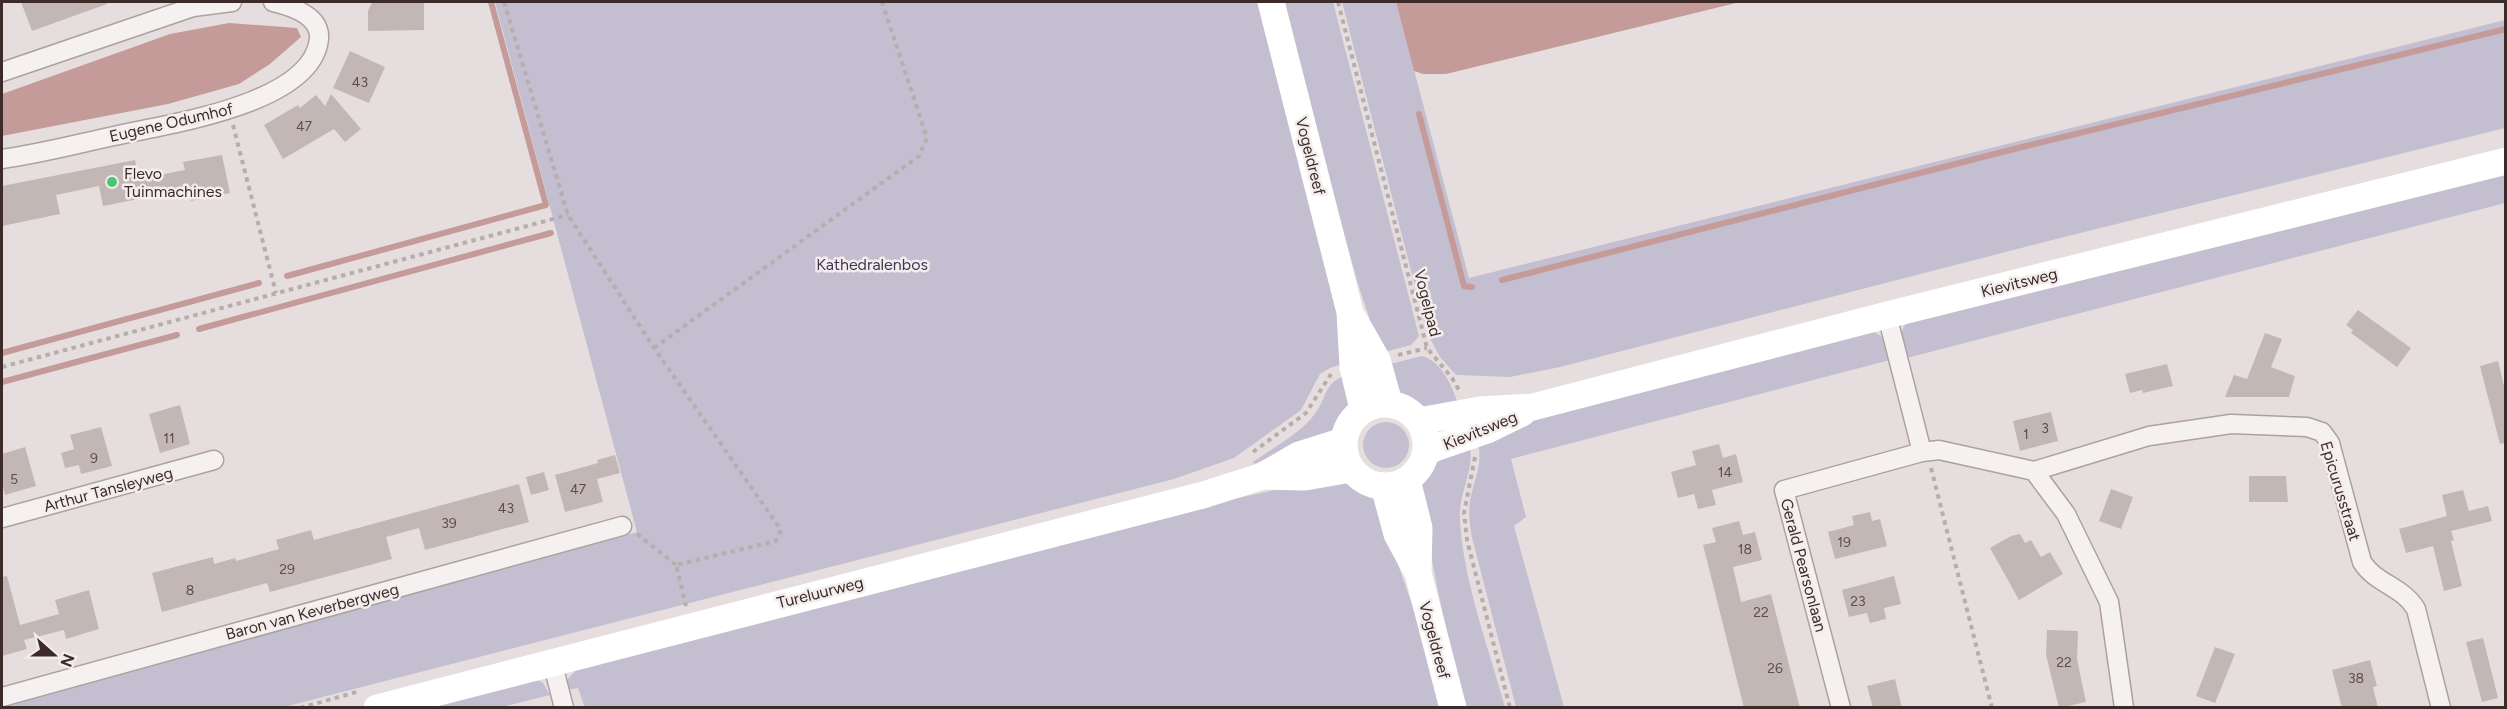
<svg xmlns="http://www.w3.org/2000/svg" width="2507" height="709" font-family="Figtree,sans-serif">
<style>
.green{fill:#c3bfd0}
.water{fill:#c59b9a}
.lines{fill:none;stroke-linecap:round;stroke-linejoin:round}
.stream{stroke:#c59b9a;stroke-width:6}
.building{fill:#c3b7b5}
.street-casing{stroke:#aca1a0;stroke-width:21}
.path{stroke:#b6aeac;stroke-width:4;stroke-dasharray:4.5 4.5;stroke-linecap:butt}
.street{stroke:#f5f1f0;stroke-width:18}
.secondary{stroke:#fff;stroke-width:27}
.poi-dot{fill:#48c674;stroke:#f4eded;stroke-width:2}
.labels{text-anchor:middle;stroke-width:5;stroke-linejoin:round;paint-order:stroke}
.number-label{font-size:14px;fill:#5e4e4b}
.street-label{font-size:16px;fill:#3c2b28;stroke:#f4eded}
.poi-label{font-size:16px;fill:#3c2b28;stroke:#f4eded;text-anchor:start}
.park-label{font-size:16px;fill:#403657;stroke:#f4eded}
</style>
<rect width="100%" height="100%" fill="#e6dede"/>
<path class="green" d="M495,2H1260L1332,284L1345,363L1330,368L1320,374L1301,410L1234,458L1174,479L284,707L2,708V704L637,532Z
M1280,2H1333L1419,336L1411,345L1381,353L1358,284Z
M1342,2H1396L1469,278L2505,20V128L2060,238L1560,367L1510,377L1456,375L1440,357L1427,333Z
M2505,170V203L1907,358L1900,334L1909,318Z
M1868,328L1884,338L1890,360L1511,459L1526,517L1514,526L1564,707H1516L1472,538C1470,526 1468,514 1470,501C1474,478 1483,467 1478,442L1536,420Z
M1422,356C1443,362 1453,388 1459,407C1419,408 1400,408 1386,365Z
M1350,374L1352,402L1337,429L1254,464L1253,462C1272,448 1300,434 1314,415C1328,397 1323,381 1350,374Z
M1363 445a23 23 0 1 1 46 0a23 23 0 1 1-46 0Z
M1470,448C1474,472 1458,494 1460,520C1463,580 1489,649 1505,707H1465C1447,633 1429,561 1421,485C1434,459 1444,456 1470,448Z
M1348,480L1375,498L1426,645L1442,707L585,708L578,688L568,690L567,680L577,669L1176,512L1301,484Z
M537,680L543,683L550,695L502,707L428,708Z"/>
<path class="water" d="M1396,2H1740L1446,74H1423L1414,71Z
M229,23L297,28L301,37L270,64L239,84L168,104L2,136V94L170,34Z"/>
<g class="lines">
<path class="stream" d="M1419,114L1464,286L1472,287
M287,276L546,205L491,2
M1502,280L2022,147L2506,29
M199,329L551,233
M2,353L259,283
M2,382L177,335"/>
</g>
<path class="building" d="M21,2H107V4L32,31Z
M372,2H424V30L368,31V11Z
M350,51L385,67L369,103L333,88Z
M331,94L361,129L345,142L334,129L283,159L264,125L298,105L300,108L316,95L325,106Z
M222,155L230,193L191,201L189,189L103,206L99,186L56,195L60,214L2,226V186L135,160L139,179L185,170L183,162Z
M2358,310L2411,348L2397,367L2351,333L2353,330L2346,325Z
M2265,333L2282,339L2271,367L2295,376L2289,397H2225L2234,375L2247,379Z
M2498,361L2505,390V443L2500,444L2480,366Z
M2167,364L2173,386L2143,393L2142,390L2130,393L2125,374Z
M180,405L190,444L160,453L149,414Z
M2051,412L2058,441L2020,451L2013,421Z
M101,427L112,466L81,474L79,465L65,468L61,453L74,449L70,435Z
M1719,444L1723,458L1736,454L1743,482L1712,490L1716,505L1698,509L1694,494L1678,498L1671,472L1696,465L1692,451Z
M25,447L36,486L5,495L2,481V454Z
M615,455L620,473L597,479L603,502L565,512L555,475L598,463L597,460Z
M544,472L549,490L531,495L526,477Z
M2249,476H2286L2288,502H2249Z
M519,484L529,522L425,550L419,528L386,537L392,559L270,592L267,583L162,612L152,573L213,557L214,564L235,558L236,561L279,549L276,540L311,530L314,540Z
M2111,489L2133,497L2121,529L2099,521Z
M2463,490L2469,511L2488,506L2492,521L2451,531L2454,540L2451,541L2462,586L2444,591L2433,546L2406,553L2399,529L2447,516L2442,495Z
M1870,512L1872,521L1880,519L1887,546L1835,559L1828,532L1854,525L1852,516Z
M1739,521L1743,535L1755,532L1762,560L1733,567L1741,602L1771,594L1800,708H1744L1703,545L1716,542L1712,528Z
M2020,534L2025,543L2031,540L2041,557L2050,552L2063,574L2019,600L1990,548L2011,536Z
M7,576L20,625L59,614L55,600L89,590L99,629L66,639L64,630L24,640L27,649L2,656V577Z
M1894,576L1901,604L1884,608L1886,619L1870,623L1867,613L1849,617L1842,590Z
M2047,630L2078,631L2077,659L2086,702L2059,708L2046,655Z
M2483,638L2498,698L2482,702L2466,642Z
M2215,647L2235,654L2215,703L2196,696Z
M2370,660L2377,686L2373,687L2378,708H2342L2332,670Z
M1895,679L1902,708H1873L1867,686Z"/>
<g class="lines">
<g class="street-casing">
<path id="street" d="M2,72L193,7L232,2
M2,159C39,154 77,144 114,136C166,124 312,105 319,39C321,15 290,6 273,2
M1922,452L1939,450L2034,471L2066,514L2109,602L2124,708
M2034,471L2149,436L2231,424L2307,427L2322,432L2330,443L2362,562C2376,584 2402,586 2416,609L2441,708
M2,518L214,460
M552,661L564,708
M2,697L622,526
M1841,708L1784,490L1922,452L1887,315"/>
</g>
<path class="path" d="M504,2L568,215L654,348L781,530L776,541L676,565L686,606
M1338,2L1427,348L1452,378L1460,392
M233,125L276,293
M654,348L919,156L927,138L882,2
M1398,355L1427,348
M2,367L568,215
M1253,452L1306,413L1331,374
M1475,457L1464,513L1467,540L1510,708
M1931,468L1992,708
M637,534L676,565
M300,708L360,691"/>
<use href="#street" class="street"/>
<path class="secondary" d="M1271,2L1350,312L1353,367L1363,409
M1353,318L1377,360L1389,403
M1344 445a41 41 0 1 1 82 0a41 41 0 1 1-82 0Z
M1419,421L1480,410L1533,407L1887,315L2506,161
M1426,451L1487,430L1522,413
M1263,476L1305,477L1351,469
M1407,480L1419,528L1418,572
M1384,486L1397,534L1418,573L1453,708
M377,708L1203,495L1263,476L1299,455L1343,441"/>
</g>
<circle class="poi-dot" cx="112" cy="182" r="6"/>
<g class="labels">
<g class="number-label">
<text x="360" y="87">43</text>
<text x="304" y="131">47</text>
<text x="2045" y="433">3</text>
<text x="2026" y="439">1</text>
<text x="169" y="443">11</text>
<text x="94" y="463">9</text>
<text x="1725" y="477">14</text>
<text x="14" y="484">5</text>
<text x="578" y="494">47</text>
<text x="506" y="513">43</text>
<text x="449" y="528">39</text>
<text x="1844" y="547">19</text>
<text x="1745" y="554">18</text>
<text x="287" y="574">29</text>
<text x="190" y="595">8</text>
<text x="1858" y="606">23</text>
<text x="1761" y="617">22</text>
<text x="2064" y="667">22</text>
<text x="1775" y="673">26</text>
<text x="2356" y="683">38</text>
</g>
<g class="street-label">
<text transform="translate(171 122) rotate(-13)" y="6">Eugene Odumhof</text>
<text transform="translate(1311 156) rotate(76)" y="6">Vogeldreef</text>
<text transform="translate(2019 282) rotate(-14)" y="6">Kievitsweg</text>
<text transform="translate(1428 303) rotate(76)" y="6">Vogelpad</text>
<text transform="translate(1480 430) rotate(-22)" y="6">Kievitsweg</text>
<text transform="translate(108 489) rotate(-15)" y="6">Arthur Tansleyweg</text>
<text transform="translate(2341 491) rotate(73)" y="6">Epicurusstraat</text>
<text transform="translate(1804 565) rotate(75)" y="6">Gerald Pearsonlaan</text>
<text transform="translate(820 592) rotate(-14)" y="6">Tureluurweg</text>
<text transform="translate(312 611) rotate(-15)" y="6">Baron van Keverbergweg</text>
<text transform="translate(1435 640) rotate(75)" y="6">Vogeldreef</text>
</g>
<g class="poi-label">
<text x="124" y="179">Flevo<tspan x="124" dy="18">Tuinmachines</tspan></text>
</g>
<g class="park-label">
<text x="872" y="270">Kathedralenbos</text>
</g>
</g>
<rect width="2507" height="709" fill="none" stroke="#3c2b28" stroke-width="6"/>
<g transform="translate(54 655) rotate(111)" stroke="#f4eded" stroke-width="4.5" paint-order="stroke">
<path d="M0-4.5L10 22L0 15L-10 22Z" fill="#3c2b28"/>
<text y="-9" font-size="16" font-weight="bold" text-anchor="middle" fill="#3c2b28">N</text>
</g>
</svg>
